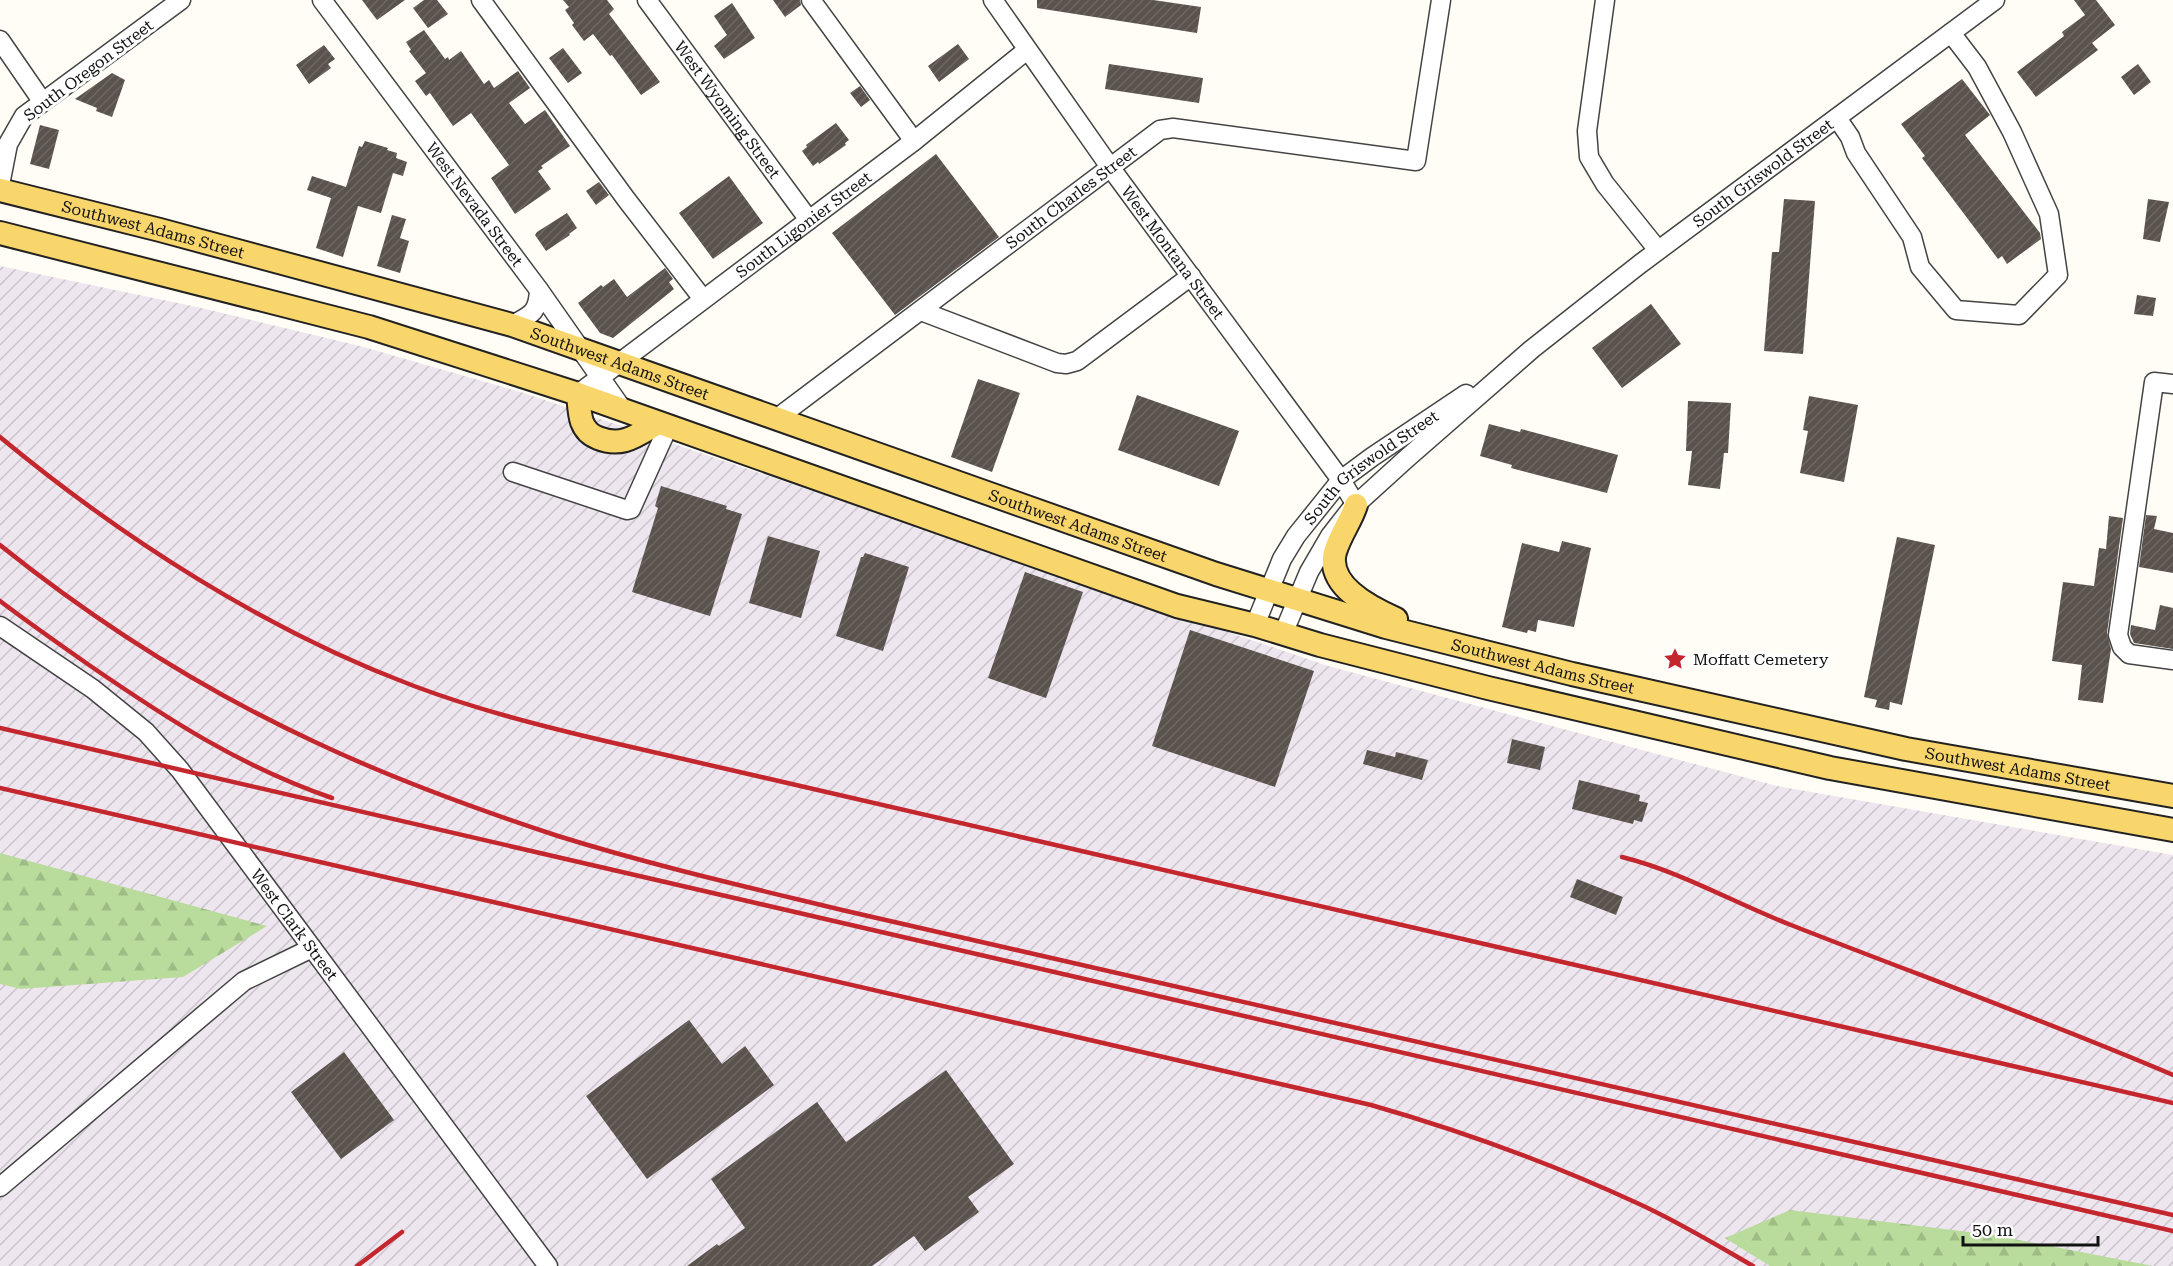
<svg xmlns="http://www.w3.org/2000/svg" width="2173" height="1266" font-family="'Roboto Serif',serif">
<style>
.industrial{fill:url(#industrial-furrows)}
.forest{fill:url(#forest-firs)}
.building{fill:url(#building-hatch)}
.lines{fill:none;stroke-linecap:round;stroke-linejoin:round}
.minor-casing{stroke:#444;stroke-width:21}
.major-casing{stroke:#222;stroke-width:26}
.minor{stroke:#fff;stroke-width:18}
.major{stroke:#f9d66b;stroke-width:22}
.rail{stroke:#c4262e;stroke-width:4.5}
.labels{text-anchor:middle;stroke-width:6;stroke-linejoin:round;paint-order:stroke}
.street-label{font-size:16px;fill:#111;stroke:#fff}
.poi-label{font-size:16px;fill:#111;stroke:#fff;text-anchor:start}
</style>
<defs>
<pattern id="industrial-furrows" width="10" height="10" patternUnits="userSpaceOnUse" patternTransform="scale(1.5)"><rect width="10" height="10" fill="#eee6ef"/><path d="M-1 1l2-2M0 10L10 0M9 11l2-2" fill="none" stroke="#cbc4cc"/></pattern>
<pattern id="forest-firs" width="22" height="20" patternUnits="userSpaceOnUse" patternTransform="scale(1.5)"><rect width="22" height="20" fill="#b9dc9c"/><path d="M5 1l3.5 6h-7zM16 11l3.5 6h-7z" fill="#9ebc85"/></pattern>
<pattern id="building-hatch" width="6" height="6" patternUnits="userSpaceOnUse" patternTransform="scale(1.5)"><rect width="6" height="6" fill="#5a524d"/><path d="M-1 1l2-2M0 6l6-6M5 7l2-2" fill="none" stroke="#6d6662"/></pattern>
</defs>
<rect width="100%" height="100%" fill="#fffdf5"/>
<path class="industrial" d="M0,266L197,307L360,346L524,393L1328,666L1777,786L2173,855V1266H0Z"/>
<path class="forest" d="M0,853L267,926L183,977L21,989L0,984Z
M1790,1210L1993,1235L2153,1266H1770L1725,1238Z"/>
<path class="building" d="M362,0H405L377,20Z
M424,0H437L448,14L428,28L413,8Z
M563,0H607L614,9L609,14L660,82L641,95L612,55L610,56L593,34L584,41L572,25L574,23L565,10L569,7Z
M773,0H800L801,5L785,17Z
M1037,0H1153L1201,7L1197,33L1037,8Z
M2074,0H2096L2115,25L2092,43L2098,50L2036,97L2017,72L2064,36L2062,32L2085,15Z
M732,3L755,38L724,59L714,46L727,35L714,16Z
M424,30L445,59L448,57L449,60L461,51L484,84L489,80L494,88L518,71L530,88L509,103L525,124L545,110L570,146L541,166L543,168L538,171L551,189L515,214L491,178L509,165L471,113L453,126L430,93L426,96L415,81L426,73L409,51L411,50L406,42Z
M958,44L969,59L939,82L928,66Z
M324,45L335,59L328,64L331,68L309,84L296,65Z
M563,48L582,73L568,83L549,58Z
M1109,64L1203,78L1199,103L1105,89Z
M2138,64L2151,82L2134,95L2121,77Z
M112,73L125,80L112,117L96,111L97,108L75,99Z
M1962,79L1990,115L1965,135L2040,233L2041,239L2007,264L2002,256L1998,259L1922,158L1925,156L1901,124Z
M860,86L870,100L861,107L850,93Z
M836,123L849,140L845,143L846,145L819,164L818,162L813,166L802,151L807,147L806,145Z
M40,125L59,130L49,169L30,164Z
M365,141L388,148L387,150L397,153L396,158L407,162L403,176L393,173L381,213L358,206L343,257L316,248L331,198L307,190L312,176L346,187L359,146L362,147Z
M936,154L999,237L895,315L832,233Z
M729,176L763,223L713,259L679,213Z
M599,182L609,195L596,205L586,191Z
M1784,199L1815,201L1803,354L1764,351L1772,252H1779Z
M2148,199L2169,202L2160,242L2143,239Z
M567,213L577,228L569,234L570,235L546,251L535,235L537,232Z
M392,215L406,219L400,238L409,241L400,273L377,266Z
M665,268L673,279L669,282L674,289L613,338L600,333L578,303L601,285L603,287L614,279L627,297Z
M2137,295L2156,298L2153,316L2134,314Z
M1651,304L1681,344L1622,388L1592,348Z
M978,379L1020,393L992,472L951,457Z
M1137,395L1239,431L1219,486L1118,450Z
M1809,396L1858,405L1844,482L1800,473L1808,431L1803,430Z
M1688,401L1731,403L1728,453H1724L1720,489L1688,485L1692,451H1686Z
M1489,424L1520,432L1521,429L1618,455L1607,493L1511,468L1512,465L1480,456Z
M661,486L727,506L726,509L742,514L710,616L632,592L658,508L655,506Z
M2146,515L2157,516L2154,529L2173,533V573L2139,567Z
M2109,516L2123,518L2107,633L2111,649L2103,703L2078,700L2082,665L2052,661L2063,582L2094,586L2099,548L2106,549Z
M768,536L820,551L801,618L749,603Z
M1897,537L1935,545L1902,705L1890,702L1889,710L1875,707L1877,700L1864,697Z
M1562,541L1591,548L1574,627L1538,620L1536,632L1528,630L1527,633L1502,627L1522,543L1559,552Z
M865,553L909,567L883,651L836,636L861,557H863Z
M1025,572L1083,592L1046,698L988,678Z
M2160,605L2173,608V649L2134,643L2130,634L2131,625L2155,630Z
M1190,630L1314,671L1275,787L1152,746Z
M1512,739L1545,747L1540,770L1507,763Z
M1367,750L1395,757L1396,752L1428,760L1422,780L1363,764Z
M1579,780L1640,795L1639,801L1648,803L1642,822L1634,820L1633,824L1572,809Z
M1577,879L1623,897L1616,915L1570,897Z
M689,1020L722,1064L745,1046L774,1085L647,1179L586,1096Z
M344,1052L394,1120L341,1159L291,1092Z
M946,1070L1014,1164L968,1197L979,1212L925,1251L914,1236L872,1266H687L717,1244L719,1246L745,1228L711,1179L817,1102L846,1142Z"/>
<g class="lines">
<g class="minor-casing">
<g id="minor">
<path id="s1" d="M322,0L539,290L623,410"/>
<path d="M481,0L626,199L703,299"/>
<path id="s2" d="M647,0L809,220"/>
<path d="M811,0L914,141"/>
<path id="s3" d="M993,0L1110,167L1341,480L1356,505"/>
<path d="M1605,0L1587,131L1589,157L1605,184L1658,250"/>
<path d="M0,40L42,101"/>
<path d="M1837,118L1850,137L1856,153L1912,237L1920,267L1956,310L2019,315L2058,275L2049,214L2012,132L1977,67L1951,33"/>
<path d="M0,185L8,144L24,116L181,0"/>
<path d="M921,311L1057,363L1066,364L1077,361L1191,276"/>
<path d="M512,325C531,315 538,313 539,290"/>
<path d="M2173,384L2154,382L2118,635L2122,647L2129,654L2173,660"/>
<path id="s4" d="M578,394L914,141L1027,50"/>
<path id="s5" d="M776,419L1160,130L1173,128L1416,161L1441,0"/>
<path d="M513,472L627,510L631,509L668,427"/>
<path id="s6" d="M1255,625L1282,559L1296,536L1341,480L1372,457L1466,394"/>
<path id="s7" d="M0,626L93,689L146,732L180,770L548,1266"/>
<path id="s8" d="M1283,634L1309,572L1330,536L1351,509L1406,459L1532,349L1640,264L1995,0"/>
<path d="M0,1187L244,981L312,948"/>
</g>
</g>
<g class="major-casing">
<g id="major">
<path id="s9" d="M0,190L160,230L512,325L1216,574L1386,627L1572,674L1906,749L2173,796"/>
<path d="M0,233L369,327L578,394L1177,606L1255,625L1320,645L1488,688L1830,768L2173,830"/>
<path d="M578,394C579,403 579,413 582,422C585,430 590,435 598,438C623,448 637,435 658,423"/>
<path d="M1356,505C1351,521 1340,535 1335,552C1326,586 1371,608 1396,619"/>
</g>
</g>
<use href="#minor" class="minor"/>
<use href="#major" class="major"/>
<path class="rail" d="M0,437C122,538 265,630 414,686C475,709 538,725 601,740L2173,1103
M0,545C96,622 203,690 315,742C393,779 476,809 558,836C651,865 747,887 842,910L2173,1215
M0,601C29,623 59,644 89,665C169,720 240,766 332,798
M0,728L2173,1231
M0,788L1371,1105C1462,1131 1550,1163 1637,1203C1677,1221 1715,1244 1753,1266
M1622,857C1682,872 1734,903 1791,925C1918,975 2047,1021 2173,1075
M357,1266L402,1232"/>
</g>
<defs>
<g id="sight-bare" transform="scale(1.8)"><path d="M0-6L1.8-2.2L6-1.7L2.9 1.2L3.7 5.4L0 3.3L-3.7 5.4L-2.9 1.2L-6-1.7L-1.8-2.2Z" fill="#c4262e" stroke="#fff" stroke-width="2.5" paint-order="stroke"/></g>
</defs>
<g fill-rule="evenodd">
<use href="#sight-bare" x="1675" y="659"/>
</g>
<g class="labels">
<g class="street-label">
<text transform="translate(88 70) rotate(-37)" y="6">South Oregon Street</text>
<text dy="6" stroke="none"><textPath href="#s2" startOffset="136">West Wyoming Street</textPath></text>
<text dy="6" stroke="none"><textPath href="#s8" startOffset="675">South Griswold Street</textPath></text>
<text dy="6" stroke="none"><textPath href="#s5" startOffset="369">South Charles Street</textPath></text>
<text dy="6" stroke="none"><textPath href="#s1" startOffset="255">West Nevada Street</textPath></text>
<text dy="6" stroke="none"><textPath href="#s4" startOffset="282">South Ligonier Street</textPath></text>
<text dy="6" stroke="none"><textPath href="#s9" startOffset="158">Southwest Adams Street</textPath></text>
<text dy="6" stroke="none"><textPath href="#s3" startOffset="310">West Montana Street</textPath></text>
<text dy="6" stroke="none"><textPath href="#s9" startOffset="644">Southwest Adams Street</textPath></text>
<text dy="6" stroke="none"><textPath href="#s6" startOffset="201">South Griswold Street</textPath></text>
<text dy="6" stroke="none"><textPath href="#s9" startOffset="1130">Southwest Adams Street</textPath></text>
<text dy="6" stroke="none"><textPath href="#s9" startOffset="1616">Southwest Adams Street</textPath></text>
<text dy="6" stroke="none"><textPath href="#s9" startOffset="2102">Southwest Adams Street</textPath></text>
<text dy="6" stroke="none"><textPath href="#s7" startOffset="424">West Clark Street</textPath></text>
</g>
<g class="poi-label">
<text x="1693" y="665">Moffatt Cemetery</text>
</g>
</g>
<path d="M1963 1236v9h135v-9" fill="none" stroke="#111111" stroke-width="3"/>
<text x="1972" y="1236" font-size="18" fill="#111111" stroke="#ffffff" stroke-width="4.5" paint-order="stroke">50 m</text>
</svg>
